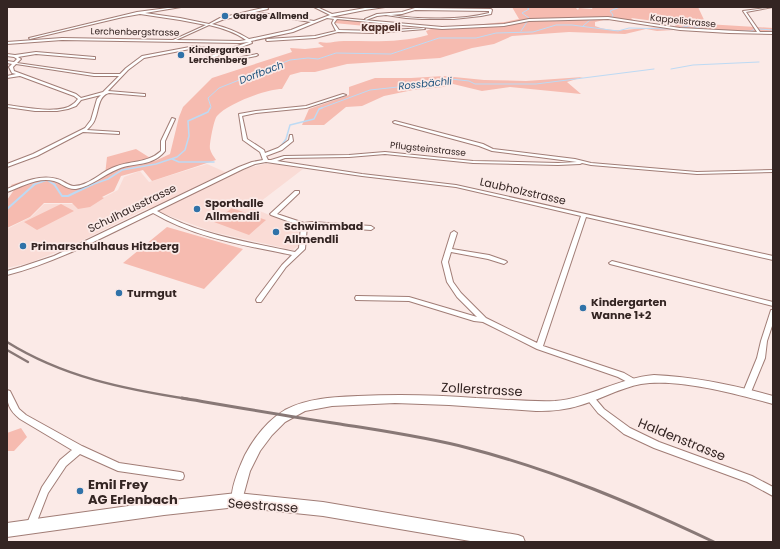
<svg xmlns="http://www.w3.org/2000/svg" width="780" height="549" font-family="Poppins,sans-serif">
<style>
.built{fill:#fadcd6}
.green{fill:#f6bbb0}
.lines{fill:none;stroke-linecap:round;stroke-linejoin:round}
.stream-far2{stroke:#bddaf4;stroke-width:1}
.stream-far1{stroke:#bddaf4;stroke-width:1.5}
.stream{stroke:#bddaf4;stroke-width:2}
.street-casing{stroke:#a17d76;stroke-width:2}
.secondary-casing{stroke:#a17d76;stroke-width:2}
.primary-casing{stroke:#a17d76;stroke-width:2}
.street{fill:#fff;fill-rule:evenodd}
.secondary{fill:#fff;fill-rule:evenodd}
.primary{fill:#fff;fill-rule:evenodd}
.rail-far1{stroke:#887876;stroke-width:2.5}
.rail{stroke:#887876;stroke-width:3}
.poi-dot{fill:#3072a8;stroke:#fbeae7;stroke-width:1.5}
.labels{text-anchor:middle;stroke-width:3.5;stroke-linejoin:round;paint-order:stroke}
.far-poi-label{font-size:9px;font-weight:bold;fill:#342523;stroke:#fbeae7;text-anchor:start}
.far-street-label{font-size:9px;fill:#342523;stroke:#fbeae7}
.far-neighbourhood-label{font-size:10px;font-weight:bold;fill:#4e2f29;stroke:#fbeae7}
.far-water-label{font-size:10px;font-style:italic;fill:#1f547e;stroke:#fbeae7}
.street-label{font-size:11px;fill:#342523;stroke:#fbeae7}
.poi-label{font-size:11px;font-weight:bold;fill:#342523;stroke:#fbeae7;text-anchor:start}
.near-street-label{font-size:13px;fill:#342523;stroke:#fbeae7}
.near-poi-label{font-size:13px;font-weight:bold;fill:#342523;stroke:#fbeae7;text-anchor:start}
</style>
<rect width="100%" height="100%" fill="#fbeae7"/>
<path class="built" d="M207,164L232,175L248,168L264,164H275L303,169L252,208L299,227L298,246L293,250L213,232L148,208L69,247L29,263L7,268V229L31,217L44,204H91L118,190L124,177L140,171L149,182Z"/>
<path class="green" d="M512,7H575L578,10L579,8L592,9L593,7H698L706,24L773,28V31L736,32L675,27L676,24H678L631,18L633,20L631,22L608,19L595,22V26C621,37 647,22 674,30L657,31L646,29L625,34L569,32L512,36L494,44L472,48L440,58L347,64L315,72H301L290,75L282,89C266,89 227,104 217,116C214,119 209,145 210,149C211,153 214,157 216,160L152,181L143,170L121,176L114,191L102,197L104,198L90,207L78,209L72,203H44L30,217L7,228V200L14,190L11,185L23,181L48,177L68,187L88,184L105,175L107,157L136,149L155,161L170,154L179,117L183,107L212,78L292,52L290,48L305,49L324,47L318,43L320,42C329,44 335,41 344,41C372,41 401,43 428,35L426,31L431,29L505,22L519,19Z
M337,19L380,22L376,27L334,23V21Z
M444,76L484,80L526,81L583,77L567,82L581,94L510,87L482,91L453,84L443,87L413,90L384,96L362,106L346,107L324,125H302L309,109L349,95V87L375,78H411Z
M61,204L74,211L37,230L24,222Z
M232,208L266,220L249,235L214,222Z
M167,227L243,249L204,289L123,263Z
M21,428L27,437L14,451H7V433Z"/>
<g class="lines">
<path class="stream-far2" d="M526,7L529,9L522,13L529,18L528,19
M608,18L612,17L613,15L610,11L620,7
M583,26L590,20L599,19
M759,29L773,30
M521,31L527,22
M737,31H751L755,29
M671,69L693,65L759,62
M210,109L211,107L208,98L219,88L290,60L308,58L318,59L336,53L391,54L439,38H476L496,33L533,32L556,25H572L618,31L629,28L672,29L689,26L705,29
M319,109L370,90L398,87L428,81L438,84L451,79L469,81L475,84H536L654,69"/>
<path class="stream-far1" d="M281,146L286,139L290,125L314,119L319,109L322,108
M172,159L179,162H214
M33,185L47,180L55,185
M91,185L108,179L122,170L156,164L177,157L185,150L189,136L188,121L208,112L210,108"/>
<path class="stream" d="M54,184L62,196H68L93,184
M7,209L35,184"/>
<g class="street-casing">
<path id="street" d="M175,7H181L145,13L180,18L209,24L220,18L267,7L268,9L255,12L314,21L330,15L314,7H317L332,14L365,8L385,7L365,10L330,17L442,27L504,24L529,19L608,17L680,28L757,32L743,11L773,7L746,12L760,32H773V34L729,33L680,30L608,19L529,21L504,26L442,29L337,19L334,23L339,30L376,31L424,28L425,29L376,33L338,32L315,38L267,41L266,40L267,39L315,36L336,31L332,23L334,19L327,18L293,32L251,41L252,43L207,60H226L257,54L258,55L256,56L226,62H201V60L220,52L195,48L144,58L128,70L108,91L144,94H145V96L109,93C98,96 99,110 95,119C94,123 90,127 87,130L118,132H119V134L83,132L37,156L7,167V164L33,154L85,128L91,120L97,99L101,95L81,100L76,106L68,109L57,111H35L7,107V105C24,107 60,115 73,104C75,103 76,101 78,99L74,96L20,76L7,78V76L16,74L12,73L9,67L12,64L7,63V61L14,62L17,59L14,57L7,56V54L15,55L36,52L94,57H95V59L36,54L18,57L21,59L17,63L94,74H120L126,68L142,56L195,46L223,51L249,42L240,43L62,40L7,44V42L62,38L173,40L206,25L180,20L140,14L123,17L30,39L29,38L137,12ZM251,13H252L311,22L291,30L249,39C238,32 225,27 212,24L222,20ZM209,25C222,28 235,32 246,40L240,41L176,40ZM16,64L94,76H119L103,92L81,98L76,94L14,71L13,67Z
M415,8L491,9L492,10L491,14L481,16L454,19H422L406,18L386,15L377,16L366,20L365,19L377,14L402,12ZM415,10L489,11V13C462,20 419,20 391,15L402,14Z
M343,94L346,95L306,108L256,113L242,116L247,139L264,150L265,153L278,148L289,140L290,135H292L293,141L282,150L266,156L268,160H271L284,156L349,155L385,152L473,161L558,163L577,162L492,151L479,146L394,123L393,122L395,121L483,144L493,149L575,159L591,163L697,172L773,170V172L697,174L591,165L582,163L580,164L558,165L473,163L385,154L349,157L285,158L277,161L362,174L456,185L773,256V260L586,217L543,346L624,373L636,380L637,382L636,384L633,385L618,377L537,349L483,322L474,321L409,301L356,300L355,298L356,296H358L409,297L477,317L457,297L447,282L442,262L451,233L454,231L457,233L452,249L489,255L506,261L507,262L504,264L488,259L451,252L448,262L453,282L461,293L486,318L537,343L581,216L456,187L362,176L266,162L255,164L243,169L157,211C199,235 248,242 295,252L299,248L301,226L271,215L270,214L295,191H299V193L277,214L304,223L312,222L371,226L374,228L371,230L312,226H307L305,249L286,267L261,302H257L256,300L257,298L282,265L292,255C244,245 195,238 153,213C105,236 58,262 7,275V271L21,267L54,256L239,167L252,162L263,160L260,152L243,140L239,114L256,111L306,106Z
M172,118L175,119L165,141V151C152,167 135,162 118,169C103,175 92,186 76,189C67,190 62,183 54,181C37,177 22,187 7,192V189C23,182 40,174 57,179C63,180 68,186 74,186C88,186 100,173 112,168C129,160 147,164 161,151V141Z
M612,261L773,302V306L610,264L609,263Z
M771,310H773V323L767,341L765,358L751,392L750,394L747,395L744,394L743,392L757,358L761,341Z
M7,390L10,391L19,409L26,415L82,446L119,463L180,472L183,473L184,476L183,479L180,480L118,471L80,454L66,466L48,493L34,529L31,531L28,529L26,526L42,487L60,460L72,450L20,419C9,410 7,404 7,390Z
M590,395L593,396L604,409L630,428L659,442L752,476L773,487V496L747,482L654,448L624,434L598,413L586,398L587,396Z"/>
</g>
<g class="secondary-casing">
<path id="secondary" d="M654,375C695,377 734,385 773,396V404C737,394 678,378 641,384C620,388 601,399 581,405C566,410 551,411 536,411L449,405L395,403L332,406L305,411L285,422L272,435L260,451L250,471L241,504L237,506L233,504C228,493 240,466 245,455C254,438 268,420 285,410C307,398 334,397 358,396C398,394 437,395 476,398C502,399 529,402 555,401C590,398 619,378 654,375Z"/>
</g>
<g class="primary-casing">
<path id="primary" d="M237,493L323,502L518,535L523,537L525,542H476L323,516L237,507L164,515L7,537V523L164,501Z"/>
</g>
<use href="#street" class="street"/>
<use href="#secondary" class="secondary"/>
<use href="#primary" class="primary"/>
<path class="rail-far1" d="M7,342C63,377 124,389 188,399
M7,350L28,362"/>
<path class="rail" d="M182,398C235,407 287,416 340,424C383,431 426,437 468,448C554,470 634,504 714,542"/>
</g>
<g class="poi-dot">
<circle cx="225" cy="16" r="4"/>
<circle cx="181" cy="55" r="4"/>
<circle cx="197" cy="209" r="4"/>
<circle cx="276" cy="232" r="4"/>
<circle cx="23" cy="246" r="4"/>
<circle cx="119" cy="293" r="4"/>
<circle cx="583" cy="308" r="4"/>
<circle cx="80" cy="491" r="4"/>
</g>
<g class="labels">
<g class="far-poi-label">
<text x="233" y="19">Garage Allmend</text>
<text x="189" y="53">Kindergarten<tspan x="189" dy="10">Lerchenberg</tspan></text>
</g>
<g class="far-street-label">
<text transform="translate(683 21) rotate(6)" y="3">Kappelistrasse</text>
<text transform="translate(135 32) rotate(1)" y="3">Lerchenbergstrasse</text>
<text transform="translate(428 149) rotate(6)" y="3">Pflugsteinstrasse</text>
</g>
<g class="far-neighbourhood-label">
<text x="381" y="31">Kappeli</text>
</g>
<g class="far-water-label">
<text transform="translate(261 72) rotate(-21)" y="4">Dorfbach</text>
<text transform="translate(425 83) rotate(-6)" y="4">Rossbächli</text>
</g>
<g class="street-label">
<text transform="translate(523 191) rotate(13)" y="4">Laubholzstrasse</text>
<text transform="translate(132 208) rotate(-26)" y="4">Schulhausstrasse</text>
</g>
<g class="poi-label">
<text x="205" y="207">Sporthalle<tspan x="205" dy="13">Allmendli</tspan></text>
<text x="284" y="230">Schwimmbad<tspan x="284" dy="13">Allmendli</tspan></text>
<text x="31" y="250">Primarschulhaus Hitzberg</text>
<text x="127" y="297">Turmgut</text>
<text x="591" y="306">Kindergarten<tspan x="591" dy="13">Wanne 1+2</tspan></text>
</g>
<g class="near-street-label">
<text transform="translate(482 389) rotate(3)" y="5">Zollerstrasse</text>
<text transform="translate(682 439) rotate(22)" y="5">Haldenstrasse</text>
<text transform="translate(263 505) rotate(4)" y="5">Seestrasse</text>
</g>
<g class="near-poi-label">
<text x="88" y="489">Emil Frey<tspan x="88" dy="15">AG Erlenbach</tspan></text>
</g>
</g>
<rect width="780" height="549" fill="none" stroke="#342523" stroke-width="16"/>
</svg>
